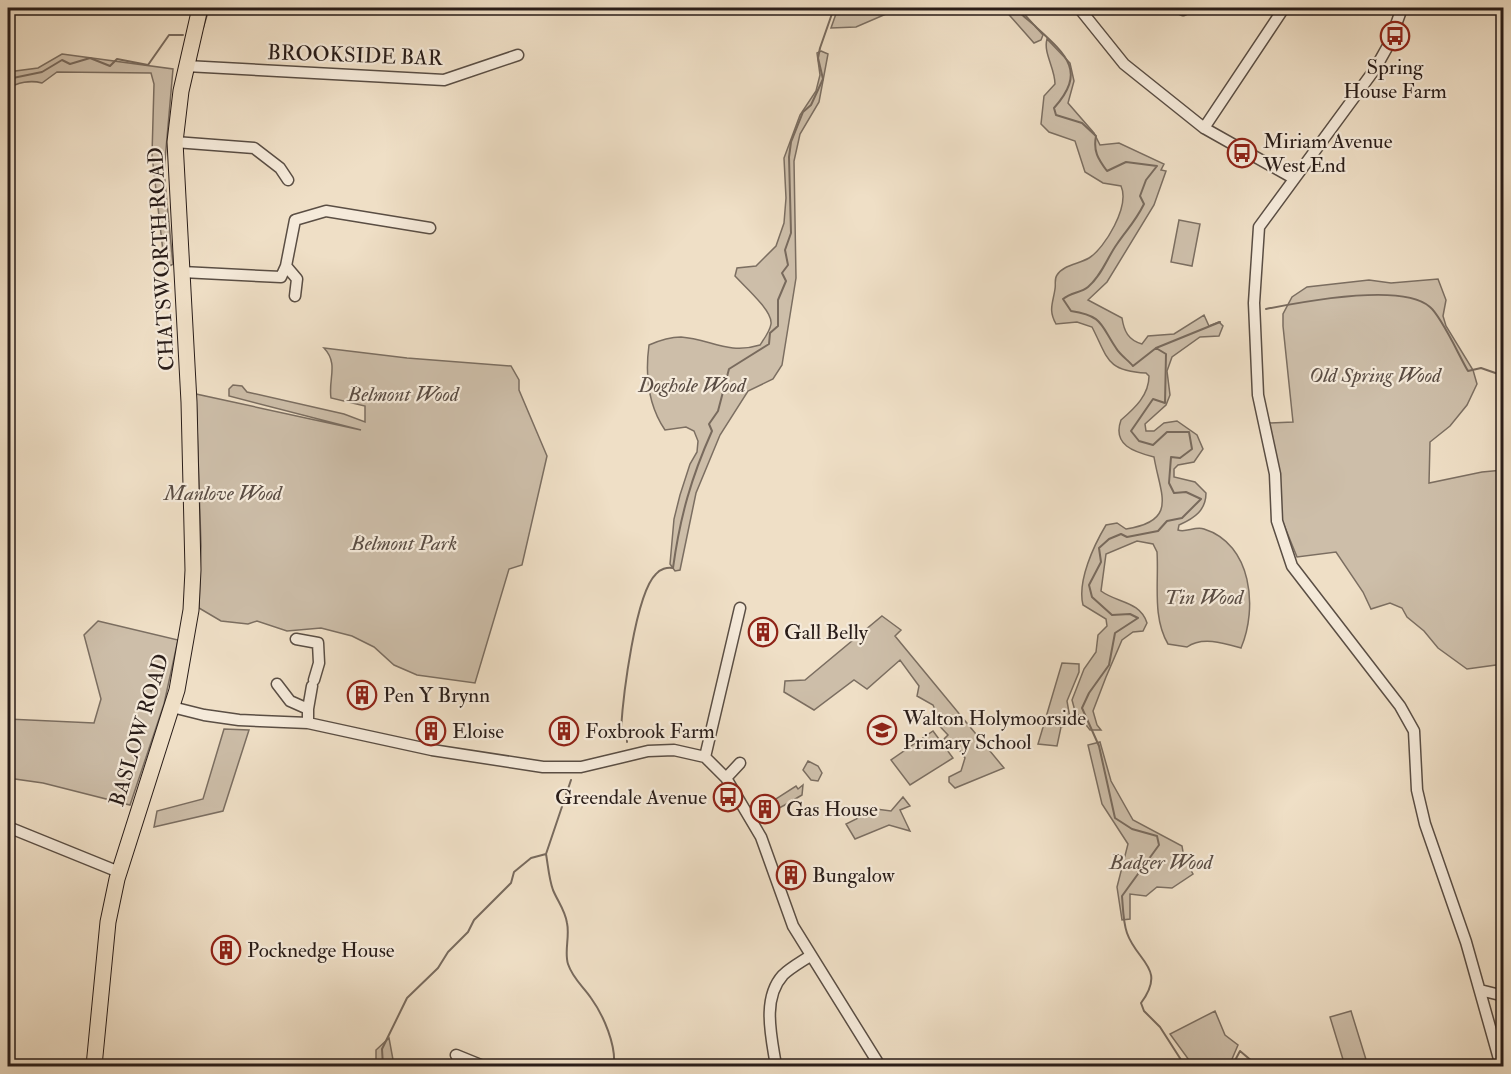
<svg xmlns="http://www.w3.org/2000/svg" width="1511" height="1074" font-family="'IM FELL Double Pica',serif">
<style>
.green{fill:#cdbea9;stroke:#7b6e61;stroke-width:1.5}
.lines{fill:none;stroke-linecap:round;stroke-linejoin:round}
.stream{stroke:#786a5d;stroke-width:2}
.minor-casing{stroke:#5a4e44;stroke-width:13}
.highway-casing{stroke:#291d19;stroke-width:17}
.minor{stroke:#f5eada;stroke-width:10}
.highway{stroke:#efdfc6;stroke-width:15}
.labels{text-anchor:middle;stroke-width:4.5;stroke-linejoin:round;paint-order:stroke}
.street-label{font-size:21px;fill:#291d19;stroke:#f5eada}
.poi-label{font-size:21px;fill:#291d19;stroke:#f5eada;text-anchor:start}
.park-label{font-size:21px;font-style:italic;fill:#5a4d44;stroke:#f5eada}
</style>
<rect width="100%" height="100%" fill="#efdfc6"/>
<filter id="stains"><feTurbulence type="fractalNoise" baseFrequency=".00333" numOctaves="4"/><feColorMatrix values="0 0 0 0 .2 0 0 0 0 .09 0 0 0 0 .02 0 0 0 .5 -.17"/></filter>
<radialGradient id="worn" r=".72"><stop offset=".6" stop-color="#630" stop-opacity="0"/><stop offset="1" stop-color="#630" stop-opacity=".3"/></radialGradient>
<path class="green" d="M838,8H900L856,27L831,28Z
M1003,8H1019L1043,35L1041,40L1034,43Z
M1047,39L1070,63L1074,81L1068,103L1094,133L1100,145L1119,143L1164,164L1161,170L1166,171L1154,205L1107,282L1088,300L1122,318C1124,331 1128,340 1142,344L1148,336L1174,334L1204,315L1209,326L1219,322L1223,326L1219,336L1200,337L1172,357L1167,371L1170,395L1166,405L1145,424L1146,431H1154L1164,423L1177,421L1197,435L1203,449L1194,462L1178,465L1174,469V477L1195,482L1206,493C1206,510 1195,518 1179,525L1178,530C1186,533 1195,526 1204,529C1252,544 1258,608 1241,648C1224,643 1202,636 1187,647L1168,644C1152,617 1159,582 1157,552L1153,544L1137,541L1106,554L1101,591C1117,603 1140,601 1147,623L1143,631L1133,632L1122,640L1106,677L1093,711L1097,725L1101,730H1090L1075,711L1072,700L1084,669L1096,652L1098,635L1107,626L1106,619L1083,605C1077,581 1094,545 1106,525L1117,523L1126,529C1179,521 1160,494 1154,457C1134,452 1112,445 1121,420C1135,408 1149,395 1149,376L1146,373C1106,371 1108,358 1092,327L1077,322L1056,324C1048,310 1053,303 1055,289C1056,284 1054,279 1057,275C1063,265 1079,264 1089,258C1105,248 1130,206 1121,186L1103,183L1085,172L1075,141L1049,132L1041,124L1044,96L1055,84C1055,68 1043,53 1047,39Z
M821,51L828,54L819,102L800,134L794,161L796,278L782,365L773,379L748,391L720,435L696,493L680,570L675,571L670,564L674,519L680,495L690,464L697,452L698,441L694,431L686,427L665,430C648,405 645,375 649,345C658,341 671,337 681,337C710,339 728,355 760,345C764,339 770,331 771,324C773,311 744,286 735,276L737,268L756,266L776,246L784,223L786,198L784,158L800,115L816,91L820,75L817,53Z
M62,54L173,69L164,172L173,264L165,269L152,155L154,84L151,73L57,72L42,83C31,80 17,82 8,89V72L38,68Z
M1179,220L1200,224L1192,266L1171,262Z
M1438,279L1446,300L1443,316L1446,326L1473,370L1477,384L1467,405L1450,426L1430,442L1429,483L1482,472L1503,470V664L1467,669L1438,648L1424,631L1407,617L1402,608L1390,603L1371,609L1363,592L1336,552L1297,557L1282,520L1268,423L1293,422L1283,326V314L1292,297L1307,287L1369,280L1391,283Z
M324,348L407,358L511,366L519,380V390L547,456L522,565L509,569L475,683L417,675L394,665L374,647L352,636L321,628L287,631L257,621L248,624L221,621L199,608L201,546L196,394L361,430L229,396V389L233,385L242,386L247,392L344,414L365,422V406L331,398C328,379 339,364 324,348Z
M882,616L901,630L895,636L1004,768L955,788L949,782V777L961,771L965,758L954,742L944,739L948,735L931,717L936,712L933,705L917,696L919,686L900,660L867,689L854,680L814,710L784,692L785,681L805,680Z
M98,621L178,640L164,704L130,805L43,783L8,778V719L94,723L101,699L84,635Z
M1062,663L1079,664V672L1067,701L1071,724L1061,727L1057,746L1038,744Z
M224,729L249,730L223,811L154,827L157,811L203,799Z
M933,731L953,758L910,785L891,760Z
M1100,742L1111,781L1133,820L1182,846L1184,858L1193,874L1172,888L1157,887L1146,896L1130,894V919L1122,920L1117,887L1128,844L1102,804L1088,745Z
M808,761L818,766L822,773L818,781L811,780L803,770Z
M803,785L802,795C788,803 775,812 760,816L754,813L796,786L798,789Z
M903,797L910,806L900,810L910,831L889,825L855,839L846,824L876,809L891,811Z
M1215,1011L1225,1035L1238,1045L1229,1066H1190L1189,1060L1170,1034Z
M1351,1011L1368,1066H1345L1330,1017Z
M389,1038L394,1065L376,1066V1050Z"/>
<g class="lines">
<path class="stream" d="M1016,8C1021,15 1030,21 1036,27C1068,56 1086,72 1054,108L1056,115L1082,123L1096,136C1093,151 1098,159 1107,171L1126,162L1157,166L1146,180L1140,196L1144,204C1135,222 1128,228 1117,244C1107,258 1102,275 1088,287C1081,293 1071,292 1063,299L1071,311C1103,316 1100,324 1116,348C1120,355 1128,360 1133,366L1156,348L1166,354L1165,403L1153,399L1131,431L1139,441L1153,445L1167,432H1189L1192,449L1180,458L1171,457L1169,483L1174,493L1186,492L1201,499L1182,518L1167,521L1158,531L1127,537L1121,534L1109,539L1099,548L1101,562L1089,585L1092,597L1112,615L1130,614L1138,618L1115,633L1109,665L1089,693L1082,708L1099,746L1115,818L1132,829L1157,836L1159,845L1122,896C1123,907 1123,922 1127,933C1137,962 1167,968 1141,1003L1144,1011L1160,1027L1185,1066
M203,28L209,8
M8,79L42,72L62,60L70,64L90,58L110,66L117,59L148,65L169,35H183
M1266,309C1301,302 1402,282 1430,307C1442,317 1459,356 1468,371L1481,368L1504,376
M1156,348L1220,322
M627,742V734L621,729C623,698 635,594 656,574C660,569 667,567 673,568C680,517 691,478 712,431L709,424L718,411L729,369L769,344L770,333L778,326V300L786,281L782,273L788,265L785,250L791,233L789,157L791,142L803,112L811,105L823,79L818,58L820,48L834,8
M546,854C548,865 549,879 553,890C558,902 565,910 567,923C570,936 564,952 568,964C573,979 583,986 591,998C604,1016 616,1045 614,1066
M383,1066L382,1049L407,998L438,968L448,952L468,932L474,920L511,883L514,872L531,858L546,854L571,780
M1232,1066L1240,1051L1253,1062L1252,1066"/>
<g class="minor-casing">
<path id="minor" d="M1079,8L1124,64L1204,128L1293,178
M1179,8L1183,10L1186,8
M1402,8L1389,44L1375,69L1259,227L1254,303L1258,395L1275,474L1277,521L1292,566L1400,706L1414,731L1417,790L1425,824L1466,942L1501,1066
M186,66L444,80L518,55
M1204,128L1284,8
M175,142L254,148L280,168L288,180
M286,266L295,220L326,211L430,228
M182,272L281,277L286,266L297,279L295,296
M296,639L318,643L319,663L314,680
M277,684L290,701L308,709V723
M172,707L204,715L239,720L308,723L432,750L543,767H581L648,751L674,750L705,757L726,778L761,837L793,926L880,1066
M308,709L312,686
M705,757L740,608
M726,778L740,763
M8,827L119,872
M1480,990L1504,996
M456,1055L483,1066
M776,1066C772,1039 761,999 783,975C790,968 801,962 810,956"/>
</g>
<g class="highway-casing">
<path id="highway" d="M94,1066L108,922L117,879L177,690L191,610L193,570L189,402L175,142L181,91L200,8"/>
</g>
<use href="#minor" class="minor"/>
<use href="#highway" class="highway"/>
</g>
<defs>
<g id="bus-ring" transform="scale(1.5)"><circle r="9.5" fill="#f5eada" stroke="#8f2418" stroke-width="1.5"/><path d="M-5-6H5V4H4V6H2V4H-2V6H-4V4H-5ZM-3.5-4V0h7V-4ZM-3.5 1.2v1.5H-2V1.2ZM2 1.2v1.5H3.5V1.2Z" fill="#8f2418"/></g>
<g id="building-ring" transform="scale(1.5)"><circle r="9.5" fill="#f5eada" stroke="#8f2418" stroke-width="1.5"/><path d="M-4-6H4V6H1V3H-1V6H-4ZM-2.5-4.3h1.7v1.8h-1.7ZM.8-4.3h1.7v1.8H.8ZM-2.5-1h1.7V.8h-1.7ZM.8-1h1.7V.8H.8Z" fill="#8f2418"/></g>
<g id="school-ring" transform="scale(1.5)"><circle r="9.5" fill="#f5eada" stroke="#8f2418" stroke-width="1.5"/><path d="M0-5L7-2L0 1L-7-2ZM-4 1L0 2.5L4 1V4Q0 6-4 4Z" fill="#8f2418"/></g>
</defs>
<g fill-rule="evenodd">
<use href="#bus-ring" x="1395" y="36"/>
<use href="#bus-ring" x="1242" y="153"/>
<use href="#building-ring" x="763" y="632"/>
<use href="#building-ring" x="362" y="695"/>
<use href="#school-ring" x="882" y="730"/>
<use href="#building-ring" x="431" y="731"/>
<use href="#building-ring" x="564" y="731"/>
<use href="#bus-ring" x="728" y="797"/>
<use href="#building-ring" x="765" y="809"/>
<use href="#building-ring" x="791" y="875"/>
<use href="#building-ring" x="226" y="950"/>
</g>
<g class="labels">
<g class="street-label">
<text transform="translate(355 55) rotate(2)" y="7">BROOKSIDE BAR</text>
<text transform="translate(161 259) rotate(-93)" y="7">CHATSWORTH ROAD</text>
<text transform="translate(139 730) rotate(-73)" y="7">BASLOW ROAD</text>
</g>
<g class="poi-label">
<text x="1395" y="74" text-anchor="middle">Spring<tspan x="1395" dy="24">House Farm</tspan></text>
<text x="1263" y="148">Miriam Avenue<tspan x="1263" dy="24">West End</tspan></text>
<text x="784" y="639">Gall Belly</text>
<text x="383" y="702">Pen Y Brynn</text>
<text x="903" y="725">Walton Holymoorside<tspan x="903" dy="24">Primary School</tspan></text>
<text x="452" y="738">Eloise</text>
<text x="585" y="738">Foxbrook Farm</text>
<text x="707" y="804" text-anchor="end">Greendale Avenue</text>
<text x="786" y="816">Gas House</text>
<text x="812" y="882">Bungalow</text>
<text x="247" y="957">Pocknedge House</text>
</g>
<g class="park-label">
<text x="1375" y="382">Old Spring Wood</text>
<text x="692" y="392">Doghole Wood</text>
<text x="403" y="401">Belmont Wood</text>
<text x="223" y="500">Manlove Wood</text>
<text x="404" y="550">Belmont Park</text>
<text x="1204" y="604">Tin Wood</text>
<text x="1161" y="869">Badger Wood</text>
</g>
</g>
<rect width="1511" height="1074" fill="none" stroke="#efdfc6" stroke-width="30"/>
<rect x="9" y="9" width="1493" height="1056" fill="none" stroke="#291d19" stroke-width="3"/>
<rect x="15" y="15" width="1481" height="1044" fill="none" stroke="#291d19" stroke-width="1.5"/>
<rect width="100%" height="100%" filter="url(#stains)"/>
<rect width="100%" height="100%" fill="url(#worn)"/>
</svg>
